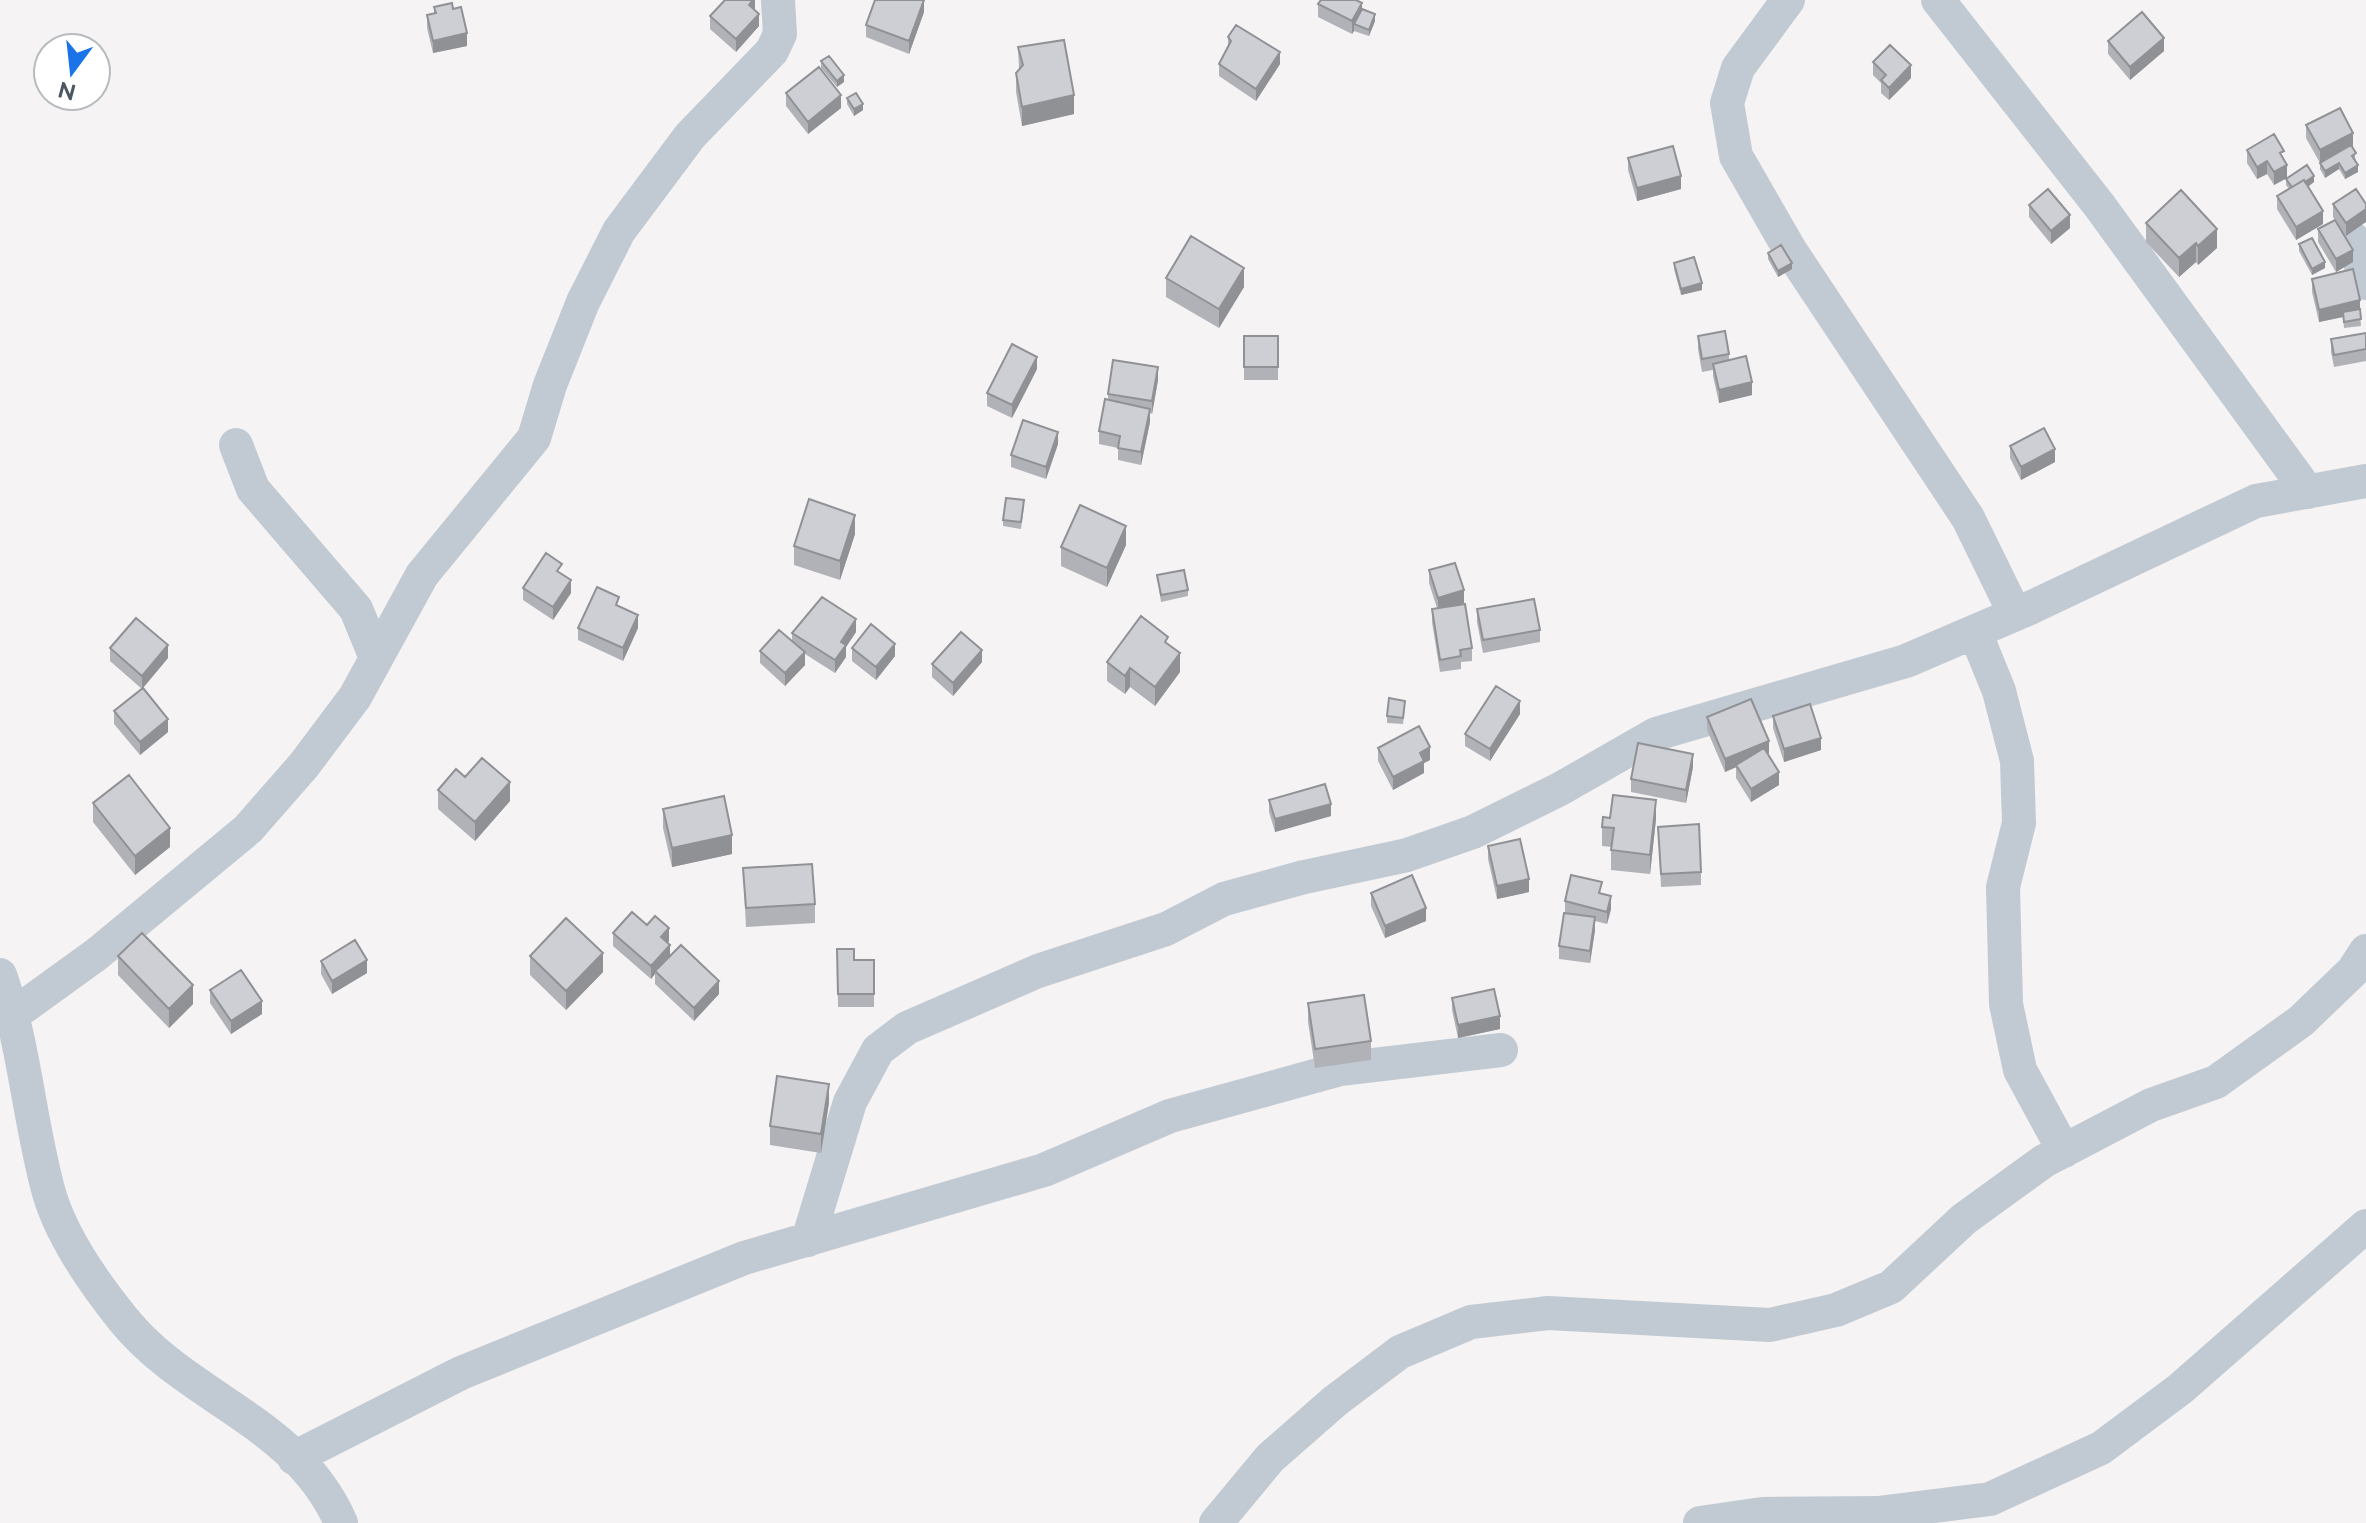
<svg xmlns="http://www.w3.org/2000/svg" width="2366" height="1523" font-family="Raleway,sans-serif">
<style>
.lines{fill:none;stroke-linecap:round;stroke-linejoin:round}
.minor{stroke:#c1cad2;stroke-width:34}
.wall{fill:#b0b2b7}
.shaded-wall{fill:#909195}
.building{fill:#cdcfd5;stroke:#909195;stroke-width:2}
</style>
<rect width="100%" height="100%" fill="#f5f3f3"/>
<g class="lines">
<path class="minor" d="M1788,0L1738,68L1727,103L1736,156L1790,250L1968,518L2015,614
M1938,0L2099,205L2308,492
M2353,239L2366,283
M236,445L253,489L356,609L376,658
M1975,632L1999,691L2017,761L2019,823L2003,887L2006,1004L2020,1070L2064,1151
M0,975C25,1046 29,1121 49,1193C62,1238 94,1283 123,1319C187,1399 297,1421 341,1523
M14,1014L97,954L248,829L304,765L355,697L422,575L534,438L550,385L583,302L619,231L690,136L772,51L780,34L778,0
M808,1240L850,1102L878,1050L907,1028L1038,971L1166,929L1224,899L1304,877L1407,855L1473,832L1560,789L1656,734L1906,661L2032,607L2256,501L2366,481
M294,1458L461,1373L744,1258L1044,1170L1170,1116L1340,1069L1501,1050
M1216,1523L1270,1458L1335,1401L1400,1352L1471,1322L1548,1313L1770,1325L1836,1310L1891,1287L1964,1219L2044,1161L2151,1105L2216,1082L2301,1021L2353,971L2366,951
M1700,1523L1762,1514L1878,1513L1990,1499L2101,1448L2180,1389L2366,1226"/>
</g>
<path class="wall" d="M755,0V10L759,26L736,52L710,29V16Z
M1318,4L1375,21L1369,36L1354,31L1352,34L1318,17Z
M434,7L467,46L433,53L427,28V15L434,14Z
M924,12L909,54L866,37V25Z
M1228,37L1280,64L1256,101L1219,76V64L1228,47Z
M2108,41L2164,51L2130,80L2108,54Z
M1018,47L1074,114L1022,126L1016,92V73L1019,69Z
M821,61L844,82L837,87L821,68Z
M1873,62L1911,78L1889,100L1881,93V83L1873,75Z
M786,93L841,108L808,134L786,106Z
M847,98L863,110L854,116L847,104Z
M2306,125L2353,146L2358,172L2345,179L2339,169L2325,178L2320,169V163L2306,138Z
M2247,150L2284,160L2287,178L2274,185L2267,174L2257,179L2247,163Z
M1628,158L1681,189L1637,201L1628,170Z
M2286,179L2314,182L2308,187L2323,224L2296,240L2277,209V196L2289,189L2286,185Z
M2356,189L2346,236L2333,217V204Z
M2029,205L2070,228L2051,244L2029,217Z
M2146,223L2217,248L2198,265L2196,262L2179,277L2146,242Z
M2318,229L2353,262L2336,272L2318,242Z
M2299,244L2325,268L2312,275L2299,251Z
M1768,253L1792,269L1778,277L1768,259Z
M1674,263L1702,290L1681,295L1674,269Z
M1166,278L1244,287L1219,328L1166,297Z
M2312,279L2360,313L2361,326L2344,328L2343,317L2319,322L2312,292Z
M2366,333V361L2334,367L2331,352V339Z
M1244,336H1278V380H1244Z
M1698,336L1729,354V360L1752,395L1719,403L1713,376V370L1702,372L1698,349Z
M1037,369L1012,418L987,406V393Z
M1158,380L1152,414L1150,413V422L1141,465L1118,460V448L1099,444V431L1108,400V394Z
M1058,444L1046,479L1011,467V455Z
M2010,446L2055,462L2021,480L2010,458Z
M1024,506L1021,529L1003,526V520Z
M855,534L840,580L794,565V546Z
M1126,545L1107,587L1061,566V547Z
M1429,570L1464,603L1457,605L1472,648V661L1461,662V669L1440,672L1432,622V609L1437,608L1429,583Z
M1157,575L1188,590V596L1161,602Z
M523,588L571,593L553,620L523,600Z
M619,606L638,628L623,661L578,640V628Z
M1477,609L1540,630V642L1483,653L1477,622Z
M856,632L846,647V657L835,673L805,654V665L785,686L760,663V651L792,642V633Z
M1168,644L1180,672L1155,706L1130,687L1125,694L1107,681V662Z
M110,648L168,658L143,688L168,732L140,755L114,724V711L142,689L110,661Z
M852,648L895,656L876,680L852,661Z
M982,662L953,696L932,677V664Z
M1405,707L1403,724L1387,723V716Z
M1520,714L1490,761L1465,746V734Z
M1773,716L1821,750L1784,762L1773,728Z
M1707,717L1769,753L1768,754L1779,785L1751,802L1736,778V767L1725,772L1707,730Z
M1378,748L1430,760L1424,763V773L1393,790L1378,761Z
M1693,767L1686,803L1631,792V779Z
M465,777L510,801L475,841L438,809V790Z
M1269,800L1331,816L1275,832L1269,812Z
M93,803L170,847L135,875L93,822Z
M663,809L732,854L672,867L663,828Z
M1656,819L1650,874L1611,870V847L1602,846V827Z
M1658,827L1701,872V885L1661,887Z
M1488,846L1529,892L1497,899L1488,859Z
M743,868L815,904V923L746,927Z
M1371,893L1426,921L1385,938L1371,906Z
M1602,894L1611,909L1607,924L1595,921V930L1590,963L1559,959V946L1565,913V901Z
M647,925L669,941L667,943L670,956L719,994L694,1021L655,984V974L651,979L613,946V933Z
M837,949L854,960H874V1007H838Z
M118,956L193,1004L169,1028L118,975Z
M530,956L603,972L566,1010L530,975Z
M321,961L367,973L332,994L321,974Z
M210,990L262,1014L231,1034L210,1003Z
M1452,998L1500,1029L1458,1038L1452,1010Z
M1308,1003L1371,1041V1060L1315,1068L1308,1022Z
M829,1103L821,1153L770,1145V1126Z"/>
<path class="shaded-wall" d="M753,0H755V11L749,5Z
M924,0V12L909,54V41Z
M1362,3V16L1354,24V31L1352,34V21Z
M759,14V26L736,52V39Z
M1375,14V21L1369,36V30Z
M467,33V46L433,53V41Z
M2164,38V51L2130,80V67Z
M1280,52V64L1256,101V89Z
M1911,65V78L1889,100V88Z
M844,75V82L837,87V81Z
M841,95V108L808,134V122Z
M1074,95V114L1022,126V107Z
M863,104V110L854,116V109Z
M2353,133V146L2320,163V150Z
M2267,161V174L2257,179V167Z
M2339,163V169L2325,178V171Z
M2287,165V178L2274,185V172Z
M2358,165V172L2345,179V173Z
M1681,176V189L1637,201V188Z
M2314,176V182L2294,196V190Z
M2366,209V222L2346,236V223Z
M2323,211V224L2296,240V227Z
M2070,215V228L2051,244V231Z
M2217,229V248L2198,265V246Z
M2196,243V262L2179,277V258Z
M2353,250V262L2336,272V259Z
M2325,262V268L2312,275V269Z
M1792,263V269L1778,277V271Z
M1244,268V287L1219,328V309Z
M1702,283V290L1681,295V289Z
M2360,300V313L2343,312V317L2319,322V310Z
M1037,357V369L1012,418V405Z
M1158,367V380L1152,414V401Z
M1752,382V395L1719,403V390Z
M1150,409V422L1141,465V452Z
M1058,432V444L1046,479V467Z
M2055,449V462L2021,480V467Z
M855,515V534L840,580V561Z
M1126,526V545L1107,587V568Z
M571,580V593L553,620V607Z
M1464,590V603L1438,611V598Z
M638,615V628L623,661V648Z
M856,619V632L846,647V657L835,673V660L841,642Z
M895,644V656L876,680V667Z
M168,645V658L142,689V676Z
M982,650V662L953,696V683Z
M805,652V665L785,686V673Z
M1180,653V672L1155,706V687Z
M1130,668V687L1125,694V676Z
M1520,701V714L1490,761V749Z
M168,719V732L140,755V742Z
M1821,738V750L1784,762V749Z
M1769,741V753L1725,772V759Z
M1430,747V760L1424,763V773L1393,790V777L1420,753Z
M1693,754V767L1686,803V790Z
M1779,772V785L1751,802V789Z
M510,782V801L475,841V822Z
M1656,800V819L1650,874V855Z
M1331,804V816L1275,832V819Z
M170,828V847L135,875V856Z
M732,835V854L672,867V848Z
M1529,879V892L1497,899V886Z
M1611,896V909L1607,924V912Z
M1426,908V921L1385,938V926Z
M1595,917V930L1590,963V951Z
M669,928V941L661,950V937Z
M670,945V958L655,971V974L651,979V966Z
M603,953V972L566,1010V991Z
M367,960V973L332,994V981Z
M719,981V994L694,1021V1008Z
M193,985V1004L169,1028V1009Z
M262,1001V1014L231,1034V1021Z
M1500,1016V1029L1458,1038V1025Z
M829,1084V1103L821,1153V1134Z"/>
<path class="building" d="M725,0H753L749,5L759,14L736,39L710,16Z
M875,0H924L909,41L866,25Z
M1321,0H1356L1362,3L1352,21L1318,4Z
M452,3L453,9L461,7L467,33L433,41L427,15L436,13L434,7Z
M1362,9L1375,14L1369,30L1354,24Z
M2142,12L2164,38L2130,67L2108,41Z
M1236,25L1280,52L1256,89L1219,64L1231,41L1228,37Z
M1064,40L1074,95L1022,107L1016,73L1023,65L1018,47Z
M1890,45L1911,65L1889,88L1881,80L1886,75L1873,62Z
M829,56L844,75L837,81L821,61Z
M819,67L841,95L808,122L786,93Z
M856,93L863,104L854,109L847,98Z
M2340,108L2353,133L2320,150L2306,125Z
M2274,134L2284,151L2280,153L2287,165L2274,172L2267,161L2257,167L2247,150Z
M2351,145L2356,153L2352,156L2358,165L2345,173L2339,163L2325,171L2320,163Z
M1673,146L1681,176L1637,188L1628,158Z
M2307,165L2314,176L2305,182L2304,180L2292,187L2286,179Z
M2304,180L2323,211L2296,227L2277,196Z
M2048,189L2070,215L2051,231L2029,205Z
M2356,189L2366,204V209L2346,223L2333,204Z
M2181,190L2217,229L2198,246L2196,243L2179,258L2146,223Z
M2335,220L2353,250L2336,259L2318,229Z
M1191,236L1244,268L1219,309L1166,278Z
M2312,238L2325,262L2312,269L2299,244Z
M1781,245L1792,263L1778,271L1768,253Z
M1694,257L1702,283L1681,289L1674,263Z
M2353,269L2360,300L2319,310L2312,279Z
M2360,309L2361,319L2344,322L2343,312Z
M1725,331L1729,354L1702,359L1698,336Z
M2366,333V349L2334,355L2331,339Z
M1244,336H1278V367H1244Z
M1012,344L1037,357L1012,405L987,393Z
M1746,356L1752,382L1719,390L1713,364Z
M1113,360L1158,367L1152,401L1108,394Z
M1105,399L1150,409L1141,452L1118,448L1120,436L1099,431Z
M1023,420L1058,432L1046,467L1011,455Z
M2044,428L2055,449L2021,467L2010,446Z
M1006,498L1024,500L1021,522L1003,520Z
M809,499L855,515L840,561L794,546Z
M1080,505L1126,526L1107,568L1061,547Z
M546,553L562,564L557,571L571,580L553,607L523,588Z
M1455,563L1464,590L1438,598L1429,570Z
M1184,570L1188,590L1161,595L1157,575Z
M597,587L619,597L616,605L638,615L623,648L578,628Z
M822,597L856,619L841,642L846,645L835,660L792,633Z
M1534,599L1540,630L1483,640L1477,609Z
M1465,604L1472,648L1460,650L1461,656L1440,660L1432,609Z
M1141,616L1168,637L1165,642L1180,653L1155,687L1130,668L1125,676L1107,662Z
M136,618L168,645L142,676L110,648Z
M871,624L895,644L876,667L852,648Z
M779,630L805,652L785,673L760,651Z
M961,632L982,650L953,683L932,664Z
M1496,686L1520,701L1490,749L1465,734Z
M143,688L168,719L140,742L114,711Z
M1389,698L1405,701L1403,718L1387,716Z
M1751,699L1769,741L1725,759L1707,717Z
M1810,704L1821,738L1784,749L1773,716Z
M1419,726L1430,747L1420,753L1424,761L1393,777L1378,748Z
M1638,743L1693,754L1686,790L1631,779Z
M1764,748L1779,772L1751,789L1736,765Z
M482,758L510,782L475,822L438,790L456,769L465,777Z
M129,775L170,828L135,856L93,803Z
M1325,784L1331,804L1275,819L1269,800Z
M1613,795L1656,800L1650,855L1611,850L1614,828L1602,827L1603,817L1610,818Z
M724,796L732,835L672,848L663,809Z
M1699,824L1701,872L1661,874L1658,827Z
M1520,839L1529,879L1497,886L1488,846Z
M812,864L815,904L746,908L743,868Z
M1412,875L1426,908L1385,926L1371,893Z
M1571,875L1602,882L1599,893L1611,896L1607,912L1565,901Z
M632,912L647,925L655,916L669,928L661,937L670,945L651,966L613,933Z
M1564,913L1595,917L1590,951L1559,946Z
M566,918L603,953L566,991L530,956Z
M142,933L193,985L169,1009L118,956Z
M355,940L367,960L332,981L321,961Z
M681,945L719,981L694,1008L655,971Z
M837,949H854V960H874V994H838Z
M241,970L262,1001L231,1021L210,990Z
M1494,989L1500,1016L1458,1025L1452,998Z
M1364,995L1371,1041L1315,1049L1308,1003Z
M777,1076L829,1084L821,1134L770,1126Z"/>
<g transform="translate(72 72) rotate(195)"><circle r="38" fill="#ffffff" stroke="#b7bbc0" stroke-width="2"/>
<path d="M0-6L14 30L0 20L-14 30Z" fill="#1a73e8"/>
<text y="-12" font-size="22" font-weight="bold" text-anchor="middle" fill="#4a5661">N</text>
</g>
</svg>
